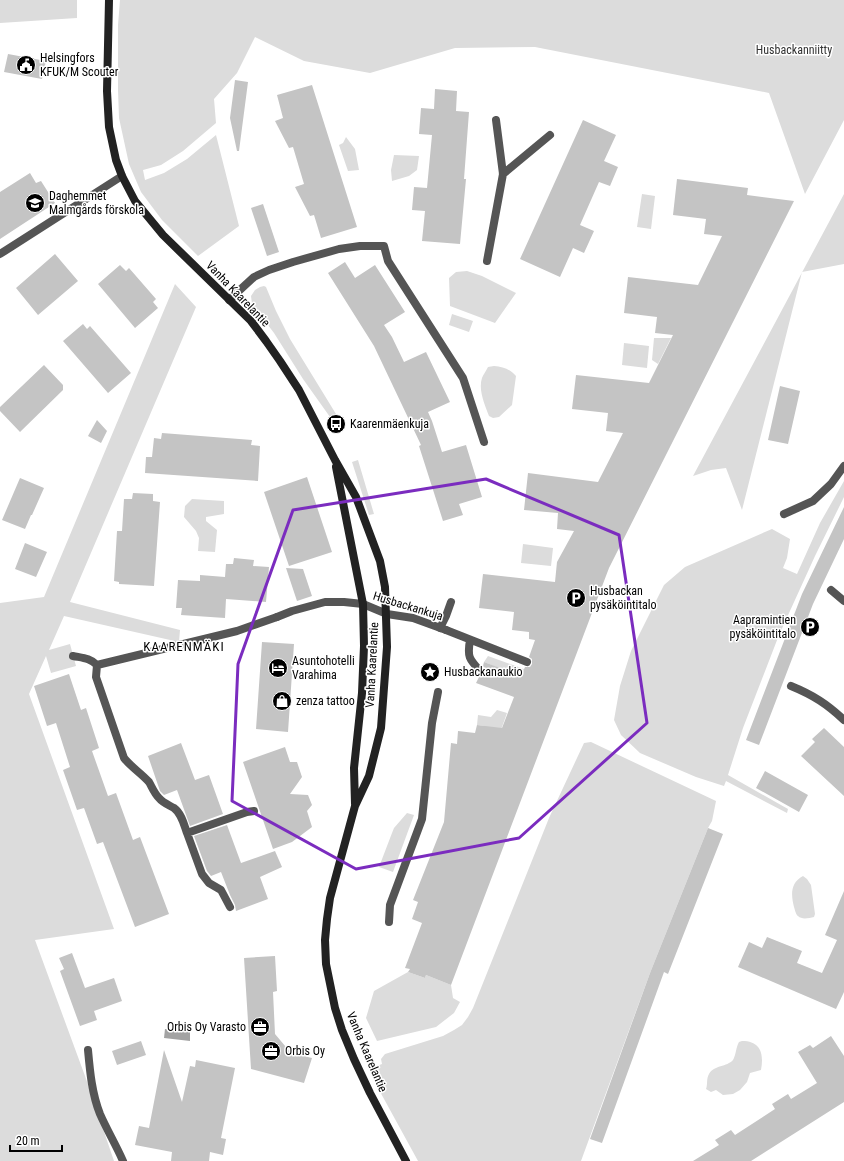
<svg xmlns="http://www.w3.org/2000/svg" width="844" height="1161" font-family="'Roboto Condensed',sans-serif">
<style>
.green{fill:#dcdcdc}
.water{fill:#a3a3a3}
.building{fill:#c4c4c4}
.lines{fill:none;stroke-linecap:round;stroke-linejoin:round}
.lane{stroke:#555;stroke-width:8}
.street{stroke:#555;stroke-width:8}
.secondary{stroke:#222;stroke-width:8}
.marked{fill:none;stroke:#7b2cbf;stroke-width:3;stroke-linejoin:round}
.labels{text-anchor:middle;stroke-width:3;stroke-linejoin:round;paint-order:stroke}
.park-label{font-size:12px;fill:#333;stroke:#fff}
.poi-label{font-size:12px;fill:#000;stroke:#fff;text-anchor:start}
.street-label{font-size:12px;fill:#000;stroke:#fff}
.neighbourhood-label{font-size:13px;letter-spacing:1px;fill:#000;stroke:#fff}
</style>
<rect width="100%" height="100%" fill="#fff"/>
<path class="green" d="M0,0H77V18L0,23Z
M120,0H844V120L805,194L769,93L535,47L455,48L370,73L304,61L255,37L237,73L214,99L216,123L183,151L161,165L143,170L145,180L164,173L187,159L216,135L239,226L198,256L162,220L141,192L129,164L119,118L118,90V25Z
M346,137L355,149L359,170L348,171L339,145L343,143Z
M394,155L419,156L417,170L409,176L392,181L391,170Z
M642,194L655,196L651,229L637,227Z
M844,194V264L802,272L742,510L726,468L711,470L693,476Z
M467,271L482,276L516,293L495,323L450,306L449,278L456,272Z
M175,284L196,307L70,602L180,630L179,642L64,616L49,650L70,644L76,666L51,673L46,656L29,694L114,929L35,940L85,1076L114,1161H0V603L44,597Z
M264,286L266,287L276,311L290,339L336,414L330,417L303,379L274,333L252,304L251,296L255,290L260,287Z
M452,314L473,321L469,332L449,325Z
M654,338H671L658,364L652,360Z
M624,343L649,346L647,368L622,365Z
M494,366C503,367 510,369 516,376L512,405L499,417L493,418L489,416C485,405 478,390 482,378C483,375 486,371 488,367Z
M358,460L374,514L369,515L352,462Z
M844,481V497L815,556L779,635L743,728L728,775L788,809L787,813L726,781L724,786L696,777L640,753L621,735L614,720L620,686L631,651L664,585L685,567L772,529L790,539L787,558L783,568L797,574L820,523Z
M192,499L224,501V514L206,517V521L217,530L215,552L198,551L199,538L196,531L184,517L185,506Z
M523,544L553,548L551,566L521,563Z
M488,656L524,669L521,677L484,662Z
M497,710L507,713L491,758L485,726L477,725L478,715L491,717Z
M591,742L716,801L712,821L708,828L650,973L581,1161H418L378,1088L369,1069L382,1064L381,1059L385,1054L443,1036L454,1030L462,1025L468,1017L473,1008L549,818L584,743Z
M407,813L414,815L393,872L379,867L392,833L394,828Z
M803,876L807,879L811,885L815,914L814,917C809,918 802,920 798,916C796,915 795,910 794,907C791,895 790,883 803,876Z
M408,972L425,978L426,975L451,985L453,998L460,1002L454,1013L436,1027L377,1041L366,1018L374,991Z
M742,1041C761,1041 764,1054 761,1070L750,1073L747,1082L740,1090L733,1094L723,1095L716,1090L711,1092L706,1089C708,1084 706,1079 709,1074C714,1065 727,1067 733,1060C736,1055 736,1047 739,1042Z"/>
<path class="water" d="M165,1029L190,1031V1041L164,1038Z"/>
<path class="building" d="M8,54L46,61L42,79L4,72Z
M235,80L248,82L239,151H237L230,118Z
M312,85L357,227L321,238L314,215L310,216L295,187L304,184L293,147L289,148L275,121L283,118L277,95Z
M435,89L457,91L456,111L469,112L464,179H466L460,244L422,241L425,211L412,210L414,187L427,188L432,135L419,134L421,108L434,109Z
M583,120L616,135L604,161L618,167L610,186L599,182L580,225L594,231L584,253L573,248L560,277L520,259Z
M30,173L36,183L41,181L55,203L0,239V192Z
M677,179L748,188L747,195L794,201L609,568L451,985L426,975L425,978L408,972L410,969L405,968L422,923L412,919L418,902L413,900L444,822L451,743L457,744L458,731L475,733L477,725L502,728L514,697L476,683L479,677H483L486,674V670L483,666L484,662L521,676L525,667H530L532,664V659L529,657L535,640L529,639V632L512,630L514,612L479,608L483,574L555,582L557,562L574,531L557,529L558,513L524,510L528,473L598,482L623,433L606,431L608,413L572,409L576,375L649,383L673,335L655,333L657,317L624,313L628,277L698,285L722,236L704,234L706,219L673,215Z
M263,204L279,252L267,256L251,208Z
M55,254L78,281L38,315L16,288Z
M345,262L355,278L375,265L405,312L384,325L392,337L404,362L426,352L450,402L428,412L432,421L442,452L466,445L482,497L459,504L463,515L443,521L419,446L421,445L374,346L328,273Z
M120,265L126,271L129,268L156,299L153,302L158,308L135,328L98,284Z
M83,324L87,329L90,326L131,373L108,393L63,341Z
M44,365L63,385V390L20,432L0,411V407Z
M780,386L800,391L788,444L768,440Z
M97,420L107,431L101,443L88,436Z
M162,433L252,440L251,445L260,446L258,481L145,473L146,457H152L154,438L161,439Z
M307,477L332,552L289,566L264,492Z
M20,478L44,488L32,515H31L25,529L2,520Z
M133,493L153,494V501L160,502L154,586L119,584V582L114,581L117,531H122L124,499H132Z
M844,507V539L813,604L759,745L746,740L802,594Z
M25,543L47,552L36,577L15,569Z
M234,558L254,560L253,566L269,567L266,602L226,599L225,618L181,615L182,608H176L178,580L200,581V575L225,577L226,564H233Z
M286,568L303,569L312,596L297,601Z
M262,642L294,644L288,732L256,729Z
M69,674L81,710L86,708L99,748L92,751L108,796L116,793L133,840L140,837L169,914L135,927L103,842L97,844L84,808L77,810L63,770L70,767L56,723L47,726L34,686Z
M824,728L844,747V796L801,756L815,742L812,739Z
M181,743L195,780L209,775L223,814L190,826L177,790L164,795L160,791L148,756Z
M285,747L290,762H297L302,777L290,794L308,795L312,805L307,811L312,827L292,842L273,849L243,762Z
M765,771L808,795L799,812L756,788Z
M227,825L241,863L275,851L282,867L260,877L268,899L236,911L235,905L230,895L221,872L211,876L207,871L194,836Z
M708,828L723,834L668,974L664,972L602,1143L590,1139L650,973Z
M844,891V992L836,1009L738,967L749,942L762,948L767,937L802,951L797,963L822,973L837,940L825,935Z
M72,953L85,988L114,978L122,1001L94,1011L97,1020L80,1026L60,971L64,969L59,958Z
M275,956L277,991L273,992L275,1034L291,1053L312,1058L304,1083L251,1069L244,958Z
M831,1036L844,1056V1102L751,1161H693L719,1145L715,1140L731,1130L735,1135L775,1109L772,1104L788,1094L791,1099L817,1083L798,1052L810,1045L813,1048Z
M141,1041L146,1055L117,1065L112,1051Z
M164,1050L182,1102L190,1066L195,1067L196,1060L235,1068L221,1138L226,1139L223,1155L210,1152L209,1161H171L172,1152L135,1145L139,1126L149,1128Z"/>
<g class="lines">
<path class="lane" d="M503,174L550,135
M487,261L503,174L496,120
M229,300L254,277L269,270L293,262L339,249L360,246H384L388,261L463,378L484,442
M784,514L813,501L831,484L844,466
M831,590L844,601
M440,628L446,616L451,602
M446,630L527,662
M470,640C467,657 469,659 481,672
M73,656C83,658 90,658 97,665L237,631L277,617
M97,665L96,677L124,758C131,767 141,773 149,782C152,787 154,793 159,798C163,803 169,805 174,808C182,814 184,825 187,833L247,812L254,811
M791,686C813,695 827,704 844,720
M187,833L202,874L209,883L221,890L230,907
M389,922L390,905L422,819L432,723L438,692"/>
<path class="street" d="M0,254L122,176
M277,617L292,611L325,602H344L363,604L387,614L413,618L446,630
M88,1050C90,1072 92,1094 100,1114C107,1130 116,1145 123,1161"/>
<path class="secondary" d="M109,0L107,91L109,127L116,160L122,176L135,201L163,235L251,321L266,341L280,361L299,390L335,460L356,497L380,561L385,587L387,647L381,728L369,776L355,806L330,898L327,919L325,940L326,964L335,1008L342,1030L354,1059L370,1093L406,1161
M336,467L363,604L364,646L362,693L354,768L355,804"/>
</g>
<path class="marked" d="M486,479L619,535L647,723L519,838L356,869L232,801L238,664L293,510Z"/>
<defs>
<g id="civic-disc" transform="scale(1)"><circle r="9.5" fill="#000" stroke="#fff"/><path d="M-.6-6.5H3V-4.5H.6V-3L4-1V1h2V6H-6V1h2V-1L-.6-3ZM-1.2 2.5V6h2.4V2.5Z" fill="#fff"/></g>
<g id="school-disc" transform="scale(1)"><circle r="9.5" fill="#000" stroke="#fff"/><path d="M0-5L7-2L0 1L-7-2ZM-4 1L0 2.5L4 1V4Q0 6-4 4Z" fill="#fff"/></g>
<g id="bus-disc" transform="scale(1)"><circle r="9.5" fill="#000" stroke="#fff"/><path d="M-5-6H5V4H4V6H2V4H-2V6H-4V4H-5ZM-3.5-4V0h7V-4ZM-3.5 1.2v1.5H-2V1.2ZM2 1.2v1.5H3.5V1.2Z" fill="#fff"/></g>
<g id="parking-disc" transform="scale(1)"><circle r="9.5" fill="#000" stroke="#fff"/><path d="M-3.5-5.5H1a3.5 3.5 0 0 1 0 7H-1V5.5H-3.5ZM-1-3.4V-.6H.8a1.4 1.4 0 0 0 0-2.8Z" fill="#fff"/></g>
<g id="hotel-disc" transform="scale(1)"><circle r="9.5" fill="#000" stroke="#fff"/><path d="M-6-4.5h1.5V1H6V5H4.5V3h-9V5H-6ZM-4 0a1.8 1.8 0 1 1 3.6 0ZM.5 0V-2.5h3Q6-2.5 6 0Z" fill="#fff"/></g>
<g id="sight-disc" transform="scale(1)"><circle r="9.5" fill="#000" stroke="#fff"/><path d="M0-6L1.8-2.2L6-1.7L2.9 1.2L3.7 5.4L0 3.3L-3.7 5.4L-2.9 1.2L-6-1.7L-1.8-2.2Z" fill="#fff"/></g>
<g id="shop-disc" transform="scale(1)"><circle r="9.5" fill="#000" stroke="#fff"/><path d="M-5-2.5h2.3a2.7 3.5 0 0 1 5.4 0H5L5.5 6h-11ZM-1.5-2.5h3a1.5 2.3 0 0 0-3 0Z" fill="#fff"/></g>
<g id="office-disc" transform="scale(1)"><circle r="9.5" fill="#000" stroke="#fff"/><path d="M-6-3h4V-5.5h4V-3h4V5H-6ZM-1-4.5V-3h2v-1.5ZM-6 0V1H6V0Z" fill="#fff"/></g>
</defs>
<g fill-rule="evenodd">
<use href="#civic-disc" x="26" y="65"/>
<use href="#school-disc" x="35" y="203"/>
<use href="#bus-disc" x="336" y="424"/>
<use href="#parking-disc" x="576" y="598"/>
<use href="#parking-disc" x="810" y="627"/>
<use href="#hotel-disc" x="278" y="668"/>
<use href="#sight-disc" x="430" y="672"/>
<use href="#shop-disc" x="282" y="701"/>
<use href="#office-disc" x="260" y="1027"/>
<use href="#office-disc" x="271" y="1051"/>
</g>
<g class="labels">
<g class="park-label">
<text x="794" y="54">Husbackanniitty</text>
</g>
<g class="poi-label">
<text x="40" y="62">Helsingfors<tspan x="40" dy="14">KFUK/M Scouter</tspan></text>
<text x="49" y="200">Daghemmet<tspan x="49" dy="14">Malmgårds förskola</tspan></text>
<text x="350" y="428">Kaarenmäenkuja</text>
<text x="590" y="595">Husbackan<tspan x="590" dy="14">pysäköintitalo</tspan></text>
<text x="796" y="624" text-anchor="end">Aapramintien<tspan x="796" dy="14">pysäköintitalo</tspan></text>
<text x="292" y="665">Asuntohotelli<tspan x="292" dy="14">Varahima</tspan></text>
<text x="444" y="676">Husbackanaukio</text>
<text x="296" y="705">zenza tattoo</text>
<text x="246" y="1031" text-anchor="end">Orbis Oy Varasto</text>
<text x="285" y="1055">Orbis Oy</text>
</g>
<g class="street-label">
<text transform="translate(238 294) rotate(46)" y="4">Vanha Kaarelantie</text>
<text transform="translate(408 606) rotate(17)" y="4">Husbackankuja</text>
<text transform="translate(372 665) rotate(-87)" y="4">Vanha Kaarelantie</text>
<text transform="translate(367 1052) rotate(67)" y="4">Vanha Kaarelantie</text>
</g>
<g class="neighbourhood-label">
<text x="184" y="651">KAARENMÄKI</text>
</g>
</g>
<path d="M10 1145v6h52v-6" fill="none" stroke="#000000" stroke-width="2"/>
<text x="16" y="1145" font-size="12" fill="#000000" stroke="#ffffff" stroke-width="3" paint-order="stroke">20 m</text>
</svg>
